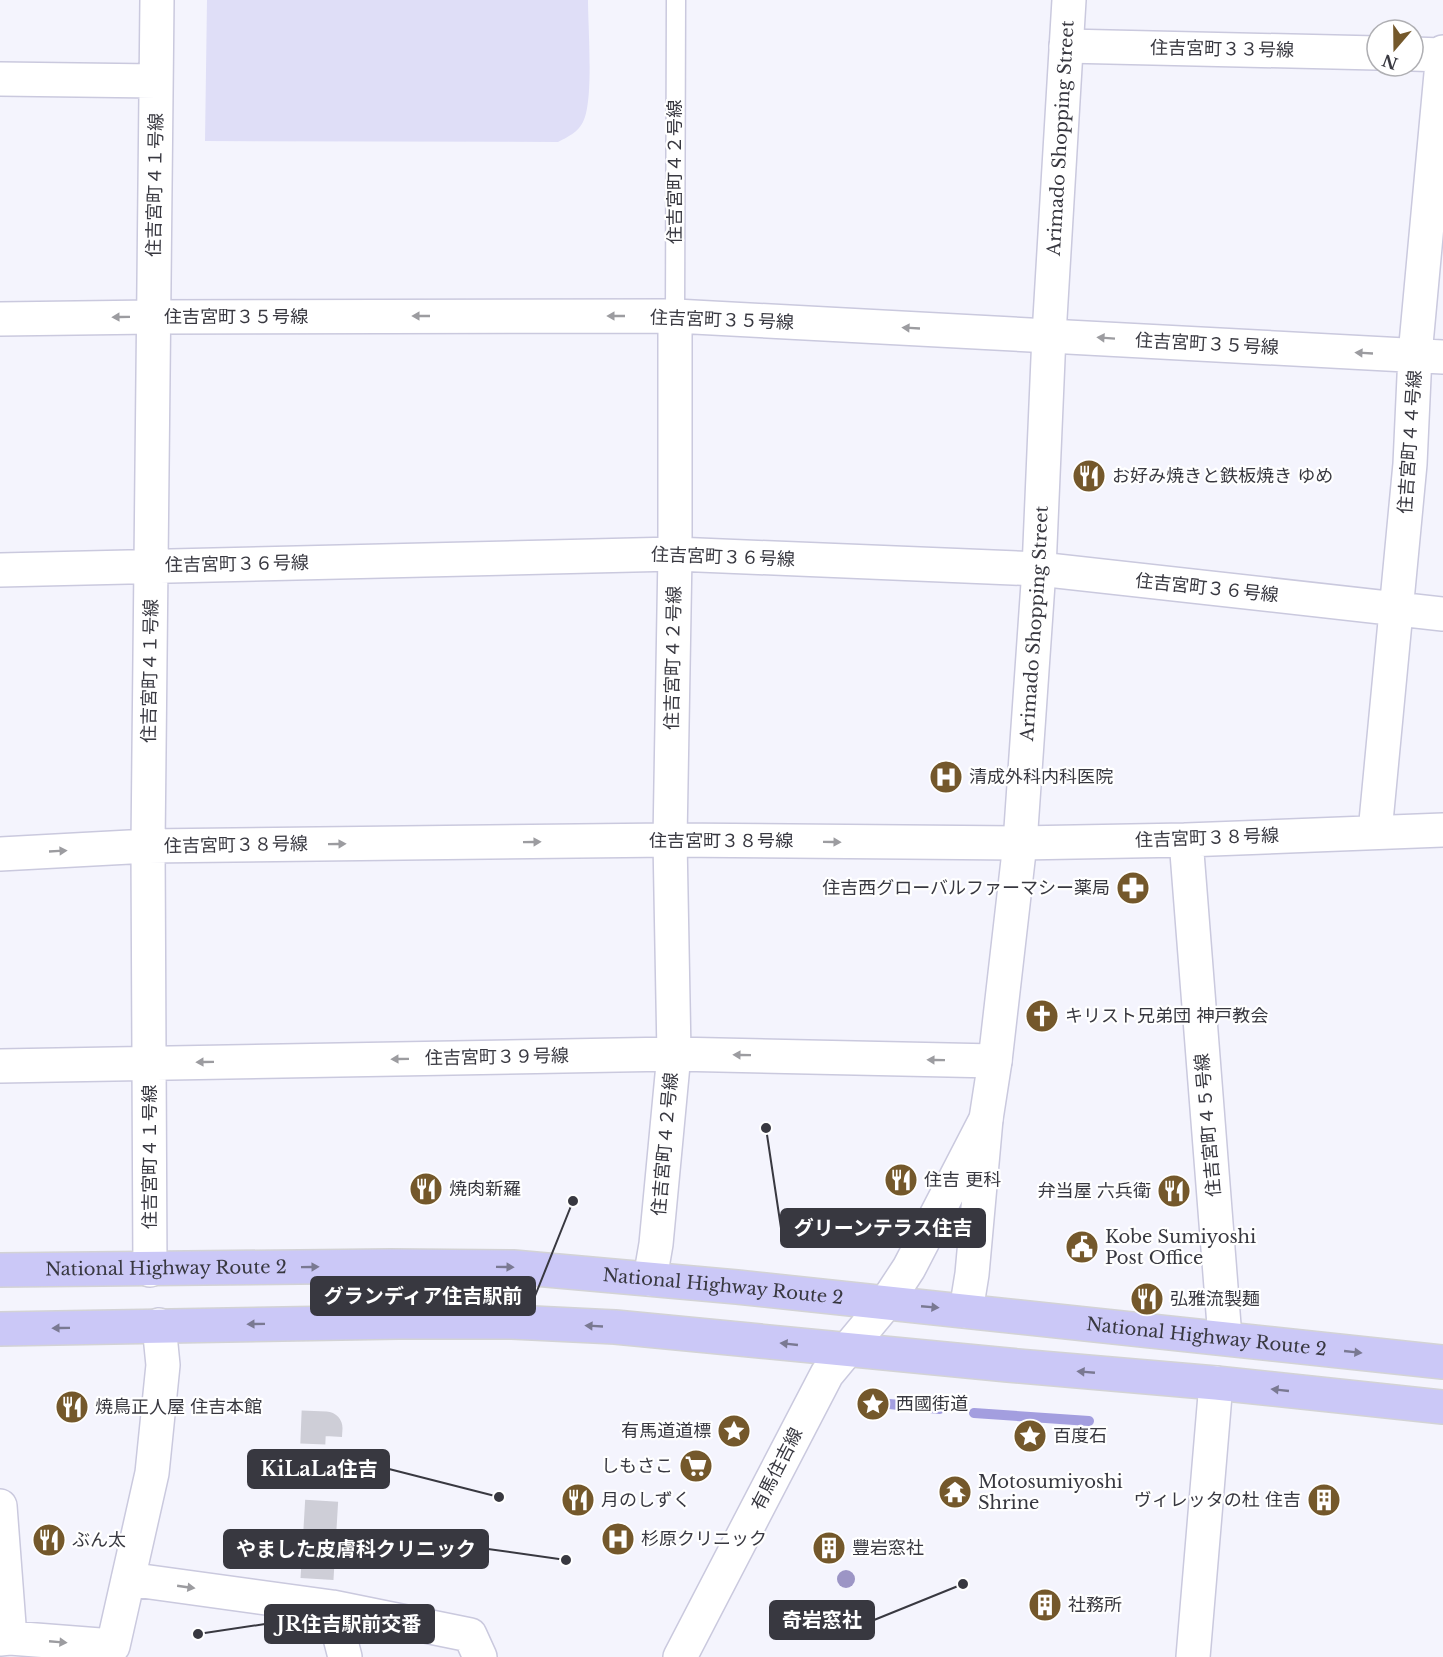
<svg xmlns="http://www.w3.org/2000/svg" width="1443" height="1657" font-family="'Libre Baskerville','Noto Sans JP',serif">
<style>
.green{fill:#dfdef7}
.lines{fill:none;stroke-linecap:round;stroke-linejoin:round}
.stream{stroke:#a39edf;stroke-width:10}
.street-tunnel{stroke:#ceced7;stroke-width:33;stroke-dasharray:33 16;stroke-linecap:butt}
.lane-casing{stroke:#cac9de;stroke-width:21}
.street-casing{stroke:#cac9de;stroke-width:36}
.secondary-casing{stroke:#cac9de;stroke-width:36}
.highway-casing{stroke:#d3d3d5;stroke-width:36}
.lane{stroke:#fff;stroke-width:18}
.street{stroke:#fff;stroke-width:33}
.secondary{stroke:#fff;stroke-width:33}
.highway{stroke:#cbc8f7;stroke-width:33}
.tree{fill:#9c95c5}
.oneway{fill:#9c9ca0}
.oneway2{fill:#7a7992}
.labels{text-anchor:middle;stroke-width:4.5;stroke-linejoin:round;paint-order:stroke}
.street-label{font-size:18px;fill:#383840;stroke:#fff}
.poi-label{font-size:18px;fill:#383840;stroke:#fff;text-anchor:start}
.leader{fill:none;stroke:#383840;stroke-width:2}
.callout-dot{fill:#383840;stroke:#fff;stroke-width:2}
.callout{fill:#383840;stroke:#383840;stroke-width:2}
.callout-label{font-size:20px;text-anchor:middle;font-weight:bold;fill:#fff}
</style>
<rect width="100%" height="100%" fill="#f4f4fd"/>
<path class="green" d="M207,0H588C588,27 594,101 583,122C578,132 568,137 558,142L205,141Z"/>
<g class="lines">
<path class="stream" d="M879,1403L940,1409
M974,1413L1089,1421"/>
<path class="street-tunnel" d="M301,1427L326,1428L317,1579"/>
<g class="lane-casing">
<path id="lane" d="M675,316L676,0"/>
</g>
<g class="street-casing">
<path id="street" d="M1066,46L1377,53
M1413,54L1443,55
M0,79L156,81
M0,319L153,317L675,316L1443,357
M0,570L675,554L1039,569L1443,614
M1375,832L1410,464L1415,355L1443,52
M1186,840L1225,1338
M0,854L148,846L670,840L1020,843L1186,840L1443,830
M0,1066L674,1054L995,1061
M150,1270L148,846L157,0
M650,1279L656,1244L674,1054L670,840L675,554V316
M966,1311L972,1274L986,1119
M0,1506L10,1638
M128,1579L332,1607
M0,1639L10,1638L113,1646L152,1473L163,1365L159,1325
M345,1657L332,1607L470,1635L480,1657
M1193,1657L1216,1383"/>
</g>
<g class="secondary-casing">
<g id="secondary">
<path id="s1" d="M680,1657L827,1374L886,1303L909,1268L986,1119L995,1061L1020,843L1039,569L1049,335L1069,0"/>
</g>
</g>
<g class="highway-casing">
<g id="highway">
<path id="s2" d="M0,1270L390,1266L513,1267L737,1287L1443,1362"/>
<path d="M0,1329L399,1322H512L615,1327L1008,1365L1216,1383L1443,1407"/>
</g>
</g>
<use href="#lane" class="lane"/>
<use href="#street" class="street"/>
<use href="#secondary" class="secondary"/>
<use href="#highway" class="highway"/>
</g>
<g class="tree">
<circle cx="873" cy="1407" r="9"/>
<circle cx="846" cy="1579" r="9"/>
</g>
<defs><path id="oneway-solid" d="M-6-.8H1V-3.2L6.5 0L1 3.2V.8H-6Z" transform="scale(1.5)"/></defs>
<g class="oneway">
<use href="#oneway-solid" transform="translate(421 316) rotate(180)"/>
<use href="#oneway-solid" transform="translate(616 316) rotate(180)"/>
<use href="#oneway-solid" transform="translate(121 317) rotate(179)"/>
<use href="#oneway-solid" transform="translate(911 328) rotate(-177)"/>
<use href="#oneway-solid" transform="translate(1106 338) rotate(-176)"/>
<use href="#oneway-solid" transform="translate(1364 353) rotate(-177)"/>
<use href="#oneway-solid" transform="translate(532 842) rotate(-1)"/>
<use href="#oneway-solid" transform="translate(832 842) rotate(1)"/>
<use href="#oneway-solid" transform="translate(337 844) rotate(-1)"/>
<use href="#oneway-solid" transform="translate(58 851) rotate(-3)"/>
<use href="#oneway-solid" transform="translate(742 1055) rotate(-179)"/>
<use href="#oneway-solid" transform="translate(400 1059) rotate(179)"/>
<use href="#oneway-solid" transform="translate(936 1060) rotate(-179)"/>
<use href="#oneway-solid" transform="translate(205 1062) rotate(179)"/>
<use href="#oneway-solid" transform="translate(186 1587) rotate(8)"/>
<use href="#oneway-solid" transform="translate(58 1642) rotate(5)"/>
</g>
<g class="oneway2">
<use href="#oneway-solid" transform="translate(310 1267) rotate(-1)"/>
<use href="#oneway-solid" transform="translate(505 1267) rotate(1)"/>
<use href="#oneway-solid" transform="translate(930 1307) rotate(5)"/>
<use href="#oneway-solid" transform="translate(256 1324) rotate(179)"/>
<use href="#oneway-solid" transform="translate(594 1326) rotate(-177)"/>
<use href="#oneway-solid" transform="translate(61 1328) rotate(179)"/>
<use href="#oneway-solid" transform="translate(789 1344) rotate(-174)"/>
<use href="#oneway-solid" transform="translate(1353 1352) rotate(6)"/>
<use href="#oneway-solid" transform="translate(1086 1372) rotate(-175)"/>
<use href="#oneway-solid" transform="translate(1280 1390) rotate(-174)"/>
</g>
<defs>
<g id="restaurant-disc" transform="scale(1.725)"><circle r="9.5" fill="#74582b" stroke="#fff"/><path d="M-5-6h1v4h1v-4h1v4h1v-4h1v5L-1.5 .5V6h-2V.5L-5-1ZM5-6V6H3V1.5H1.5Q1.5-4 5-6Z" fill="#fff"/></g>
<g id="hospital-disc" transform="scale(1.725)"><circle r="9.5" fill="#74582b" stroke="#fff"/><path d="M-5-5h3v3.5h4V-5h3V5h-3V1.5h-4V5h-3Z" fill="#fff"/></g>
<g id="pharmacy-disc" transform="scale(1.725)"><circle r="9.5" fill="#74582b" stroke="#fff"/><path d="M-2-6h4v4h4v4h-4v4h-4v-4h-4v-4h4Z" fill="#fff"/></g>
<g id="church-disc" transform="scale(1.725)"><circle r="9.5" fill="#74582b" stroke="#fff"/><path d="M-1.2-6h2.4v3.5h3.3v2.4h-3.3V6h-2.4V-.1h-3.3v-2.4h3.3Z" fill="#fff"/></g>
<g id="civic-disc" transform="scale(1.725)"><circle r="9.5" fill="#74582b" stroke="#fff"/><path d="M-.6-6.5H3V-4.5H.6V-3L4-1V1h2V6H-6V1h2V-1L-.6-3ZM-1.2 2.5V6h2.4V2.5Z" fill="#fff"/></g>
<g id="sight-disc" transform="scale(1.725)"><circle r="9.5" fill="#74582b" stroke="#fff"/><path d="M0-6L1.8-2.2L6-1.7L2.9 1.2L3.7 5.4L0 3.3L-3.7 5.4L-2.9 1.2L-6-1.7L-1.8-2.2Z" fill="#fff"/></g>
<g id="supermarket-disc" transform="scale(1.725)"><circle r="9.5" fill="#74582b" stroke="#fff"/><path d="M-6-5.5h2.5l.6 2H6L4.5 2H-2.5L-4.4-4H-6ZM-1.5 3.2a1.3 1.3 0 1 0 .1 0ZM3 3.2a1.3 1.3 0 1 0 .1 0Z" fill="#fff"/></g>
<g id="temple-disc" transform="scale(1.725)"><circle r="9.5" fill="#74582b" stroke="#fff"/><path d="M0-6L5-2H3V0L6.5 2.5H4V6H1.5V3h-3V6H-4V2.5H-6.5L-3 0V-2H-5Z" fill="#fff"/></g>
<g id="building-disc" transform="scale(1.725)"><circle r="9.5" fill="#74582b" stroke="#fff"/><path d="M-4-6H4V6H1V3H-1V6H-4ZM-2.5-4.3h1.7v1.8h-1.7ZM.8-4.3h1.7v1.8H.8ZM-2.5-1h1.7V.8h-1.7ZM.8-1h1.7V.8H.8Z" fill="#fff"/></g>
</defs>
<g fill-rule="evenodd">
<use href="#restaurant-disc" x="1089" y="476"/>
<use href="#hospital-disc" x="946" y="777"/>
<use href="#pharmacy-disc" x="1133" y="888"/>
<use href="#church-disc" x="1042" y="1016"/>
<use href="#restaurant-disc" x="901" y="1180"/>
<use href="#restaurant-disc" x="426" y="1189"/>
<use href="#restaurant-disc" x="1174" y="1191"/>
<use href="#civic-disc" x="1082" y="1247"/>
<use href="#restaurant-disc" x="1147" y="1299"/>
<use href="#sight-disc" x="873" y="1404"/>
<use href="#restaurant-disc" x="72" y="1407"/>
<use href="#sight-disc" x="734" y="1431"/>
<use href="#sight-disc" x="1030" y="1436"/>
<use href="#supermarket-disc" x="696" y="1466"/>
<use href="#temple-disc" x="955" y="1492"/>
<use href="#restaurant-disc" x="578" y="1500"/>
<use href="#building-disc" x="1324" y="1500"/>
<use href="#hospital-disc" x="618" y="1539"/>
<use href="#restaurant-disc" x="49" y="1540"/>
<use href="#building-disc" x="829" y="1548"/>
<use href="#building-disc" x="1045" y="1605"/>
</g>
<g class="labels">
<g class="street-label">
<text transform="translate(1222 49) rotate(1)" y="6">住吉宮町３３号線</text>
<text dy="6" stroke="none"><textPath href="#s1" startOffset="1605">Arimado Shopping Street</textPath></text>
<text transform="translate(675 172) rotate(-90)" y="6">住吉宮町４２号線</text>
<text transform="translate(155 185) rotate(-89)" y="6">住吉宮町４１号線</text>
<text x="236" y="323">住吉宮町３５号線</text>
<text transform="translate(722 320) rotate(2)" y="6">住吉宮町３５号線</text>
<text transform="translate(1207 344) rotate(3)" y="6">住吉宮町３５号線</text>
<text transform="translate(1410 442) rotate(-86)" y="6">住吉宮町４４号線</text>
<text transform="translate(723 557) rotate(2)" y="6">住吉宮町３６号線</text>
<text transform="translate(237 564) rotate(-1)" y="6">住吉宮町３６号線</text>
<text transform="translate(1207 588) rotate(6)" y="6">住吉宮町３６号線</text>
<text dy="6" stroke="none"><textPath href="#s1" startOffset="1119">Arimado Shopping Street</textPath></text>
<text transform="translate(673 658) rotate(-89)" y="6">住吉宮町４２号線</text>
<text transform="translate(150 671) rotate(-89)" y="6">住吉宮町４１号線</text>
<text transform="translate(1207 838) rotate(-2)" y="6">住吉宮町３８号線</text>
<text x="721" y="847">住吉宮町３８号線</text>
<text transform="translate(236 845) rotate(-1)" y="6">住吉宮町３８号線</text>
<text transform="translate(497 1057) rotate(-1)" y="6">住吉宮町３９号線</text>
<text transform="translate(1208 1125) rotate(-95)" y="6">住吉宮町４５号線</text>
<text transform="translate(665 1144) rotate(-85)" y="6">住吉宮町４２号線</text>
<text transform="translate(150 1157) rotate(-90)" y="6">住吉宮町４１号線</text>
<text dy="6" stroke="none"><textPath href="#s2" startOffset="166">National Highway Route 2</textPath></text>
<text dy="6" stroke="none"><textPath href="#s2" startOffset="724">National Highway Route 2</textPath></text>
<text dy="6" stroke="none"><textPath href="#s2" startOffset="1210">National Highway Route 2</textPath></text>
<text transform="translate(777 1469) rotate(-63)" y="6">有馬住吉線</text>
</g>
<g class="poi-label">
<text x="1112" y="482">お好み焼きと鉄板焼き ゆめ</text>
<text x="969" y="783">清成外科内科医院</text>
<text x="1110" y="894" text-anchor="end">住吉西グローバルファーマシー薬局</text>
<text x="1065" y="1022">キリスト兄弟団 神戸教会</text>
<text x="924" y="1186">住吉 更科</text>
<text x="449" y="1195">焼肉新羅</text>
<text x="1151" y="1197" text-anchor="end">弁当屋 六兵衛</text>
<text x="1105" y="1243">Kobe Sumiyoshi<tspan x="1105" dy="21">Post Office</tspan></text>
<text x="1170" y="1305">弘雅流製麺</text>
<text x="896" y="1410">西國街道</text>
<text x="95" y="1413">焼鳥正人屋 住吉本館</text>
<text x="711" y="1437" text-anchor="end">有馬道道標</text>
<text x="1053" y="1442">百度石</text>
<text x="673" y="1472" text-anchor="end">しもさこ</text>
<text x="978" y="1488">Motosumiyoshi<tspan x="978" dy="21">Shrine</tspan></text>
<text x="601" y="1506">月のしずく</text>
<text x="1301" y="1506" text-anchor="end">ヴィレッタの杜 住吉</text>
<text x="641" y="1545">杉原クリニック</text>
<text x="72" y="1546">ぶん太</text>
<text x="852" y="1554">豐岩窓社</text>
<text x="1068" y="1611">社務所</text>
</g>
</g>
<path class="leader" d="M766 1128L781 1228M573 1201L535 1296M499 1497L389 1469M566 1560L488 1549M963 1584L874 1620M198 1634L265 1624"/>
<g class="callout-dot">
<circle cx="766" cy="1128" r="6"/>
<circle cx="573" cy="1201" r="6"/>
<circle cx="499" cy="1497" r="6"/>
<circle cx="566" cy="1560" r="6"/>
<circle cx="963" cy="1584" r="6"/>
<circle cx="198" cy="1634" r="6"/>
</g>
<g class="callout">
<rect x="781" y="1209" width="204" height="38" rx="6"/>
<rect x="311" y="1277" width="224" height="38" rx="6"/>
<rect x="248" y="1450" width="141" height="38" rx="6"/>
<rect x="224" y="1530" width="264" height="38" rx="6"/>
<rect x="770" y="1601" width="104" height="38" rx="6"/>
<rect x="265" y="1605" width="169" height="38" rx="6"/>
</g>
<g class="callout-label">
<text x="883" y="1235">グリーンテラス住吉</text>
<text x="423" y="1303">グランディア住吉駅前</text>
<text x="319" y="1476">KiLaLa住吉</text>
<text x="356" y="1556">やました皮膚科クリニック</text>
<text x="822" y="1627">奇岩窓社</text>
<text x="349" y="1631">JR住吉駅前交番</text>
</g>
<g transform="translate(1395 48) rotate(200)"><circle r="28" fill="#ffffff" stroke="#afafb3" stroke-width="1.5"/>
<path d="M0-4.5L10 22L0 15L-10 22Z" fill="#74582b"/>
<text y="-9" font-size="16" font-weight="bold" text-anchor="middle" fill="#383840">N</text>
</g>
</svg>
